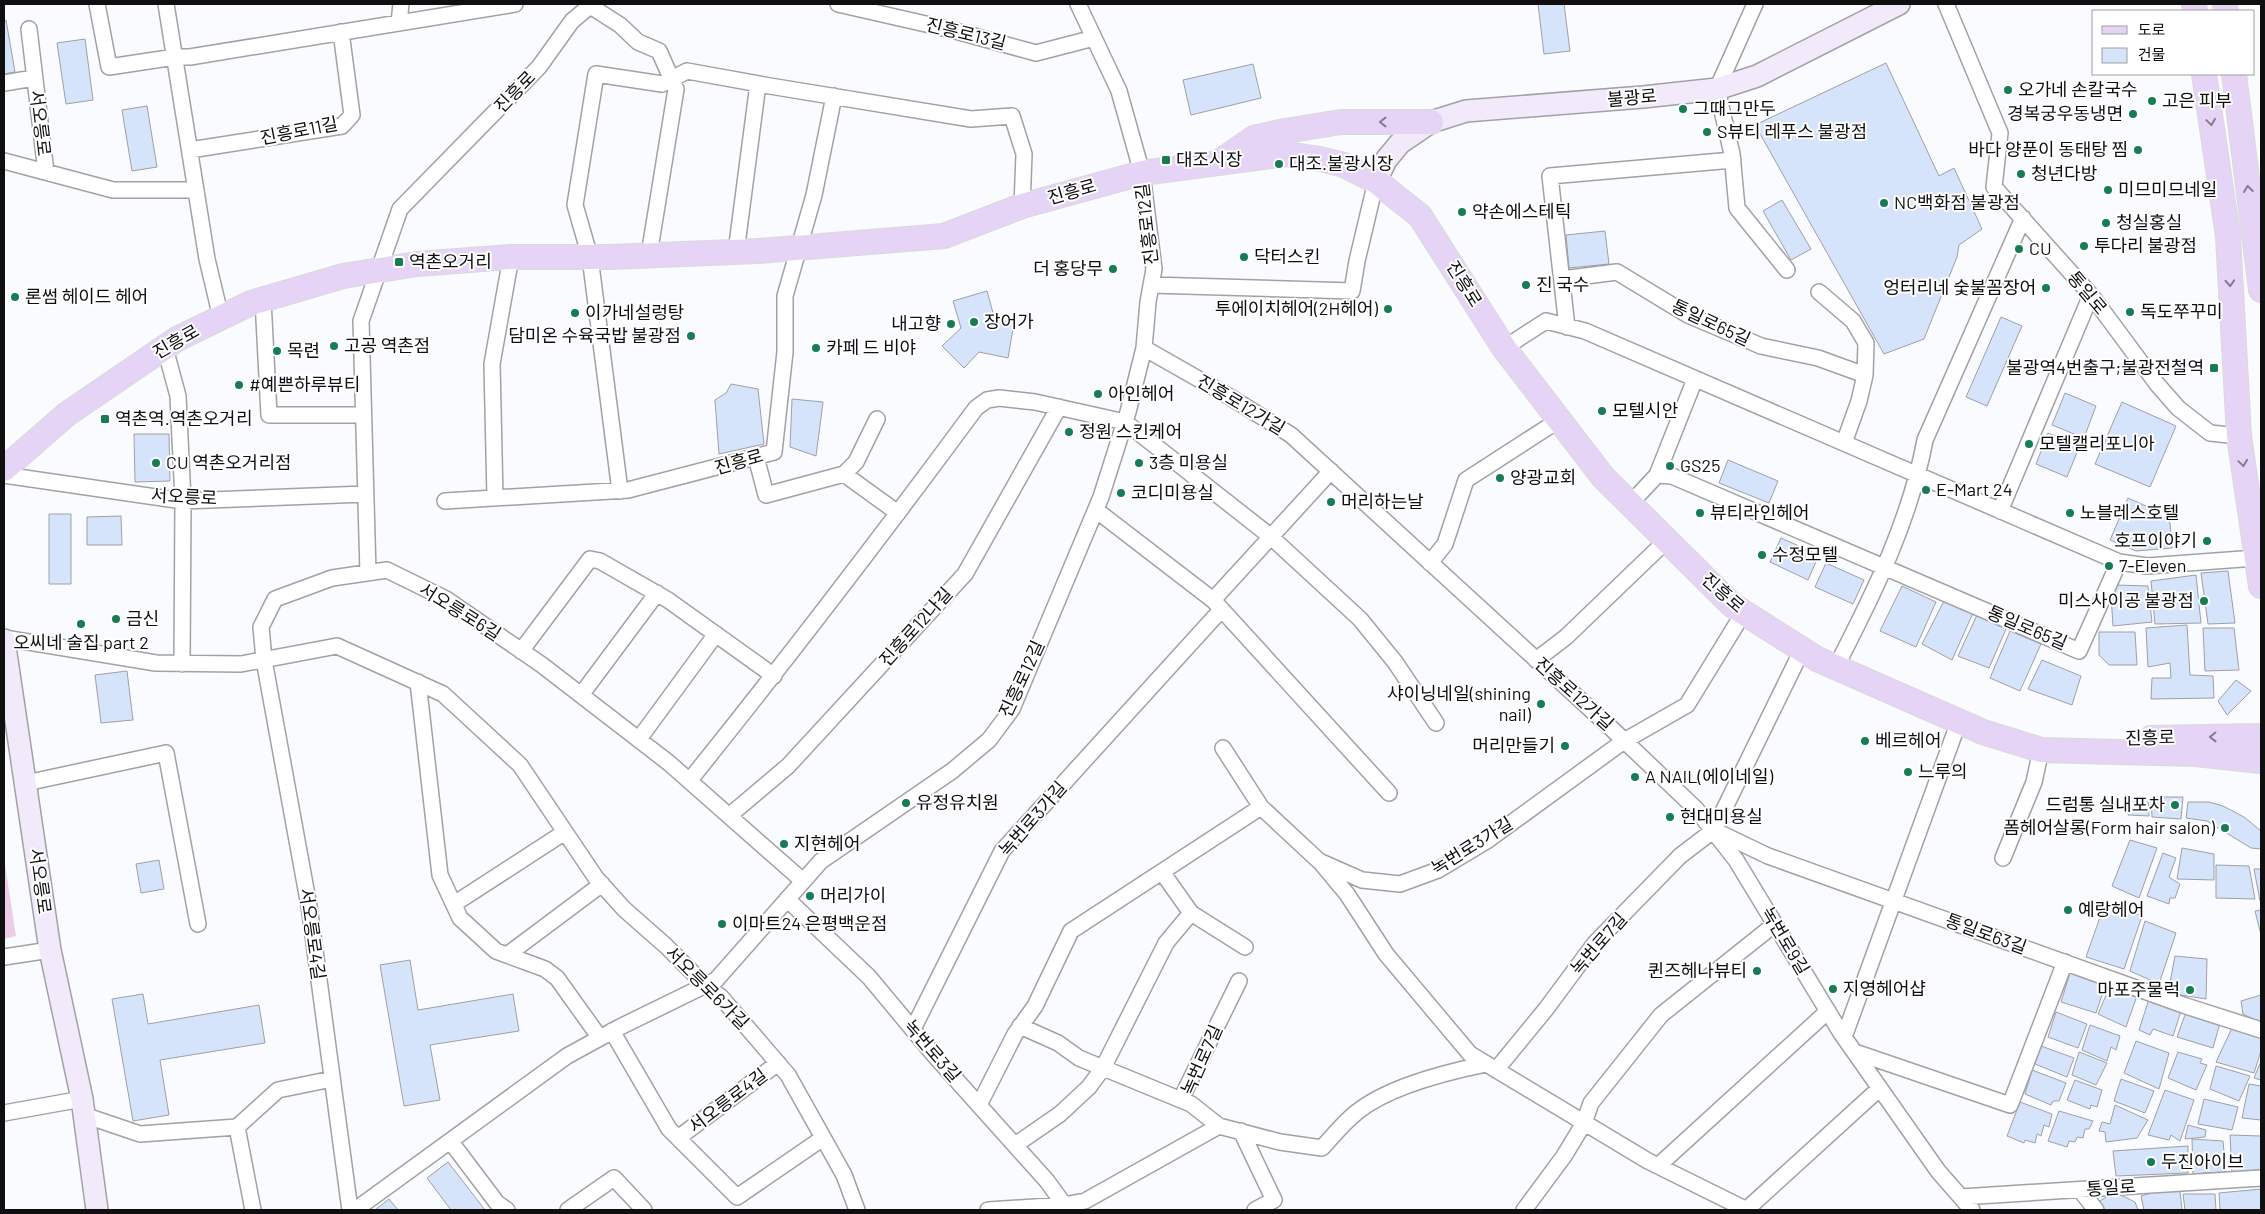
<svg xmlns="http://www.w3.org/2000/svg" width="2265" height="1214" font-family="Barlow,'Noto Sans KR',sans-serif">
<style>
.green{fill:#eccce6}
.building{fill:#d5e4fa;stroke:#9ea0a5}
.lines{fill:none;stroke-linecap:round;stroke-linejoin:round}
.minor-casing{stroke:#a1a1a6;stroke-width:18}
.secondary-casing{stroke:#a1a1a6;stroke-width:24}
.primary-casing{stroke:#d9d9d9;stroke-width:26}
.minor{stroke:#fff;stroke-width:15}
.secondary{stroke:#f2e9fb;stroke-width:21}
.primary{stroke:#e6d4f7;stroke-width:24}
.oneway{stroke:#857b8f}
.poi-dot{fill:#177b54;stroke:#fff;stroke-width:2}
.labels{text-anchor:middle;stroke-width:4;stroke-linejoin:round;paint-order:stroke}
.street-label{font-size:18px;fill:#0f0f10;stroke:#fff}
.poi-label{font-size:18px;fill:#0f0f10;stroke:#fff;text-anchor:start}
</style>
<rect width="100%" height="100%" fill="#fafbff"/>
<path class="green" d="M4,858L16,936L4,939Z"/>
<path class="building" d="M1538,4H1564L1570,51L1544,54Z
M6,20L15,72L4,74V21Z
M85,39L93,100L66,104L57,43Z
M1886,63L1939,176L1954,168L1982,229L1959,245L1957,257L1924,339L1884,354L1755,125Z
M1253,64L1261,98L1191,115L1183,80Z
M147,106L157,167L132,171L122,110Z
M1782,200L1811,249L1791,260L1763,211Z
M1605,231L1609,264L1569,268L1566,235Z
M987,291L995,320L1014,323L1008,358L979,352L964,368L942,346L961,328L953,301Z
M2001,317L2022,326L1987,406L1966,397Z
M731,384L758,389L764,444L719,454L715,400L726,393Z
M2065,393L2096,406L2084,438L2052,425Z
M792,399L823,402L816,456L790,447Z
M2122,402L2176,426L2150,487L2095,464Z
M2048,433L2080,445L2067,477L2036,464Z
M134,434H169L170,481L135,482Z
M1728,460L1778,481L1769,503L1719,483Z
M2128,498L2155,510L2170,523L2172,548L2136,551L2110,540Z
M49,514H71V584H49Z
M121,516L122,545H87V517Z
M1781,538L1819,555L1808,580L1770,562Z
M1826,563L1864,580L1853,604L1815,587Z
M2228,571L2235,623L2208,624L2201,573Z
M2196,575L2201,623L2155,624L2151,581Z
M2116,585L2148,586L2152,622L2113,626L2111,595Z
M1902,586L1936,602L1916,647L1880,631Z
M1945,599L1973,613L1952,660L1922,644Z
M1977,615L2006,629L1989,668L1958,656Z
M2187,625L2190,675L2213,676L2214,698L2151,699L2152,678H2171L2170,663L2148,667L2146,628Z
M2203,628H2234L2239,670L2205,671Z
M2010,631L2041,644L2020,691L1990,678Z
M2099,632H2135L2137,665H2109L2099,655Z
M2042,660L2081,676L2072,705L2028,689Z
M127,671L133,720L101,723L95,675Z
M2236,680L2251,691L2227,715L2218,701Z
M2151,797H2183L2181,819L2152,817Z
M2129,798H2148L2149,816L2128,815Z
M2188,802H2209L2223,806L2244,817L2261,831V849L2251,848L2207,821L2186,818Z
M2130,840L2157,848L2139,898L2112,886Z
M2182,848L2214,854V880L2177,879Z
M2163,853L2176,858L2169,877L2180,884L2175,898H2170L2169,904L2147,896Z
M159,860L164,889L141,893L136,864Z
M2216,865L2249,866L2255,899L2216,898Z
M2254,869H2261V901H2260Z
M2105,903L2142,916L2124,969L2086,957Z
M2261,910V935L2255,911Z
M2145,921L2176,933L2159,984L2130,971Z
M2175,956L2207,959L2206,999L2168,993Z
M410,960L418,1010L513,994L519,1031L430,1045L440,1100L404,1106L380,965Z
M2070,973L2105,986L2096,1013L2061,1002Z
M2109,988L2137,996L2126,1027L2098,1014Z
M143,994L148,1024L259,1005L265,1043L160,1060L169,1115L133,1121L112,999Z
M2261,995V1023L2243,1014L2241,1001Z
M2149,999L2181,1011L2173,1036L2153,1029L2150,1035L2139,1030Z
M2056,1012L2087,1024L2078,1048L2048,1037Z
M2186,1012L2220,1023L2213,1048L2177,1037Z
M2090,1025L2120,1036L2116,1050L2111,1047L2107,1061L2082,1050Z
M2232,1028L2261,1038V1051L2254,1073L2216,1062Z
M2136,1041L2169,1053L2159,1089L2124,1073Z
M2041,1046L2074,1058L2067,1077L2035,1064Z
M2079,1052L2107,1063L2096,1085L2072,1075Z
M2178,1052L2202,1059L2200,1063L2207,1065L2196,1090L2168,1078Z
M2261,1061V1080L2254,1078Z
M2216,1066L2250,1076L2239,1101L2210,1089Z
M2032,1070L2066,1083L2059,1101H2053L2051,1105L2025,1094Z
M2121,1079L2154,1091L2145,1113L2114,1101Z
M2075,1080L2102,1090L2097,1107L2091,1105L2090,1109L2067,1100Z
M2249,1084L2261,1086V1120L2242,1118Z
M2165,1090L2194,1100L2180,1141L2171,1135L2169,1140L2148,1135Z
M2204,1099L2238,1107L2232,1130L2198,1124Z
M2020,1102L2052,1114L2049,1127L2044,1125L2041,1136L2037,1134L2035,1143L2025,1140L2024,1143L2007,1136Z
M2115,1105L2148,1120L2137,1138L2106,1142L2105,1132L2099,1131L2102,1122L2110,1124Z
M2059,1111L2093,1121L2089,1129H2085L2083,1138L2077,1137L2075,1142L2069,1141L2067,1147L2048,1141Z
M2188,1125L2206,1130L2205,1137L2185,1139Z
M2230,1135L2261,1136V1170L2232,1173Z
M2192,1139L2223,1141L2226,1172L2203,1173L2199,1177L2193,1176Z
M2188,1146V1173L2116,1176L2113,1151Z
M448,1162L485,1210H451L427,1178Z
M2261,1189V1210H2220L2219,1193Z
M2159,1191H2180L2182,1210H2144L2141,1196Z
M2115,1192L2135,1202L2138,1210H2104L2098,1202Z
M2183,1194H2215L2216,1210H2185Z
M389,1199L398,1210H375Z"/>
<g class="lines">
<g class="minor-casing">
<path id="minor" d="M97,4L109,67L175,57H190L515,4
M166,4L207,259L221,318
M587,4L620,25L638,42L659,51L676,89L649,255
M838,4L952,30L1036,53L1094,38
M1755,4L1717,89L1732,154L1737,208L1787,270
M1946,4L2000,133L1994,187L2091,295L2157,384L2178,408L2210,433L2239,436
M399,23L401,4
M29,29L46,172
M4,83L34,78
M190,150L342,126L352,115L341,32
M4,161L113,190H196
M736,252L758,84
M1562,279L1617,272L1688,315L1761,346L1818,358L1865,375
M1151,285L1352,291L1357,261L1376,181
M1819,292L1853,321L1866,343L1865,375L1859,401L1844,443
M263,300L269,415H363
M1567,327L1550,176L1733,160
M165,348L178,396L183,501L182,664
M1144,348L1230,397L1291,435L1612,729L1696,809L1736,860L1841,1033L1938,1171L1972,1210
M1504,348L1546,321L1585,331L2119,562L2147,566L2256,558
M756,457L766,495L844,474L898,513
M844,474L856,462L877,419
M4,475L183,501L365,494
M1657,475L1672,476L2079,651L2119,562
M620,491L590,257L575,205L596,74L662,84L687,71L770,86L971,119L1012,116L1024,154L1022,206
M495,498L492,364L511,257
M445,501L628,490L774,452L785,352V296L814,195L834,96
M1630,504L1657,475L1695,379
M1096,510L1213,600L1389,793
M2000,511L2091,295
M1430,563L1445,544L1466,480L1559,420
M368,573L361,321L400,209L539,67L572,21L591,5L596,4
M1213,600L1331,471
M4,638L156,663L241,664L337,646L443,694L520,765L596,878L624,909L666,946L705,985L721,997L788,1075L844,1175L857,1210
M521,651L590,559L600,561L668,600L774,676
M1536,660L1566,637L1667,540
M1836,667C1873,595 1910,521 1925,440L2023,218
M418,682L440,875L460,918L496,951L545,969L557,978L600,1038
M581,695L657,593
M639,739L716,634
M1223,748L1261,807L1319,861L1362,880L1400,884L1438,870L1488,840L1624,741L1687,705L1744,612
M690,780C788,658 883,534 976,408L987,400L999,398L1035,402L1125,422L1270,536L1360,619L1395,662L1436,723
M26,783L166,753L198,924
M730,815L788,766L965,574L1059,407
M1718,832L1768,856L2186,1006L2261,1030
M2003,858L2034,782L2041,750
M1322,864L1347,894L1386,954L1470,1054L1648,1161L1747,1210
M1162,872L1191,913
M787,899L869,977L934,1055L1047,1181L1068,1210
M454,904L565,832
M507,955L602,884
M4,957L50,950
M1020,1026L1058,1043L1079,1058L1191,1104L1219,1126L1280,1142L1322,1148C1333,1136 1344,1122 1357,1112C1389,1086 1447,1072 1486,1064
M913,1029L1002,851L1221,610
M612,1031L669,1129L737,1197L823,1138
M1844,1037L1959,721
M1855,1052L2010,1105L2065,962
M1496,1070L1546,1009L1595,943L1680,856L1714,830L1802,650
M1181,1099L1239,981
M979,1105L1015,1034L1035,1006L1071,931L1261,807
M4,1113L82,1099
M84,1115L140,1134L237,1127L278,1090L332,1079
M237,1127L253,1210
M1241,1131L1274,1200L1255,1210
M678,1138L778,1063
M451,1142L497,1203L507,1210
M1015,1145L1060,1114L1089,1087L1103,1068L1166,943L1191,913L1245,947
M1658,1166L1828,1011
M2080,1190L2096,1210
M1961,1197L2261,1178
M350,1210L309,906L264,660L261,627L275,599L332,578L387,570L446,599L542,665L669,763L803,881
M355,1210L567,1056L620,1027L716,980L821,861L952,771L989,740L1012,709L1101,497L1128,412L1144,348L1148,302L1154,269L1142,173L1119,91L1078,4
M568,1210L614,1178L644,1210
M988,1210L1064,1205L1085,1201L1219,1126
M1524,1210L1564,1156L1584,1123L1591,1103L1661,1015L1775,924
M1746,1210L1880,1088"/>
</g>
<g class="secondary-casing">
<path id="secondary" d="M1376,181L1386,160L1400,143L1431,122L1466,111L1643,97L1717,89L1757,76L1899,4
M4,640L50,950L82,1099L97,1210"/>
</g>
<g class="primary-casing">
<path id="primary" d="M2194,4L2195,11
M2225,4L2226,11
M2204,74L2228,236L2239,436L2261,586
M2234,74L2261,290
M1222,160L1254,138L1285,131L1341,122H1431
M4,469L67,414L177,339L251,303L343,276L417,264L511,257H609L758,251L944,236L1022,206L1142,173L1287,154L1320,159L1344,165L1376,181L1420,216L1504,348L1603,477L1732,605L1817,659L1983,732L2041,750L2196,754L2261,761
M2151,738L2261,736"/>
</g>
<use href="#minor" class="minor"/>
<use href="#secondary" class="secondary"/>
<use href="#primary" class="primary"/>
</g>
<defs><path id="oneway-chevron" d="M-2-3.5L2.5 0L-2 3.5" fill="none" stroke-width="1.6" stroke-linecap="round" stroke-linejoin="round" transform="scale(1.25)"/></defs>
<g class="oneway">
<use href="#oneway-chevron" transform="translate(1383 122) rotate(-180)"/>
<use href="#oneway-chevron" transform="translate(2211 122) rotate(82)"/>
<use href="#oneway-chevron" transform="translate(2248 189) rotate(-97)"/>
<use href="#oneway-chevron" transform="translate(2230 283) rotate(87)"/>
<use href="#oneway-chevron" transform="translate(2243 463) rotate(82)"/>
<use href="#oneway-chevron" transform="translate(2213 737) rotate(179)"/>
</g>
<g class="poi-dot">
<circle cx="2008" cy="90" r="5"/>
<circle cx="2152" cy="101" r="5"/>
<circle cx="1683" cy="109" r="5"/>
<circle cx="2133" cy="114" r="5"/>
<circle cx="1707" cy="132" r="5"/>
<circle cx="2138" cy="150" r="5"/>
<rect x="1161" y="155" width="10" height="10" rx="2.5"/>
<circle cx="1279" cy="164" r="5"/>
<circle cx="2021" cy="174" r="5"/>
<circle cx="2108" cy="190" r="5"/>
<circle cx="1884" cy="203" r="5"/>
<circle cx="1462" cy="212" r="5"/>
<circle cx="2106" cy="223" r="5"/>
<circle cx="2084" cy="246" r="5"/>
<circle cx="2019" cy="249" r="5"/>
<circle cx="1244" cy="257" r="5"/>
<rect x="394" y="257" width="10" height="10" rx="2.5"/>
<circle cx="1113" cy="269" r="5"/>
<circle cx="1526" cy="285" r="5"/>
<circle cx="2046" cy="288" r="5"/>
<circle cx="15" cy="297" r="5"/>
<circle cx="1388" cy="309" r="5"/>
<circle cx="2130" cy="312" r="5"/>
<circle cx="575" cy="313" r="5"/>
<circle cx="974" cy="322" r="5"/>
<circle cx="951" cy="324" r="5"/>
<circle cx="691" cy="336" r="5"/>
<circle cx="334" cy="346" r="5"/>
<circle cx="816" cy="348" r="5"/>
<circle cx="277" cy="351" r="5"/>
<rect x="2209" y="363" width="10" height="10" rx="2.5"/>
<circle cx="239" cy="385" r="5"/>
<circle cx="1098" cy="394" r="5"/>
<circle cx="1602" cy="411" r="5"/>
<rect x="100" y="414" width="10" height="10" rx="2.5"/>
<circle cx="1069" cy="432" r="5"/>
<circle cx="2029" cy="444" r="5"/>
<circle cx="156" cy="463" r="5"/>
<circle cx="1139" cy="463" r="5"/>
<circle cx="1670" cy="466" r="5"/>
<circle cx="1500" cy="478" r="5"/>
<circle cx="1926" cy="490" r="5"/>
<circle cx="1121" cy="493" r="5"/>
<circle cx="1331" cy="502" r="5"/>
<circle cx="1700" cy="513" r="5"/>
<circle cx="2070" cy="513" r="5"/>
<circle cx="2207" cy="541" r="5"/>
<circle cx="1762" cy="555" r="5"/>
<circle cx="2109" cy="566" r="5"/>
<circle cx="2204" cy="601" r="5"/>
<circle cx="116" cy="619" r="5"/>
<circle cx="81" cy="624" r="5"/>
<circle cx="1541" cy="704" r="5"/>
<circle cx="1865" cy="741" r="5"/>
<circle cx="1565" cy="746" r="5"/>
<circle cx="1908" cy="772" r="5"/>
<circle cx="1635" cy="777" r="5"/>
<circle cx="906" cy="803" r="5"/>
<circle cx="2175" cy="805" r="5"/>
<circle cx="1670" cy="817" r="5"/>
<circle cx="2225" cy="828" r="5"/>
<circle cx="784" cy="844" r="5"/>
<circle cx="810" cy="896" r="5"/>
<circle cx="2068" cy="910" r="5"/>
<circle cx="722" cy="924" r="5"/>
<circle cx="1757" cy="971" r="5"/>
<circle cx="1833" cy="989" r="5"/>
<circle cx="2190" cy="990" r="5"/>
<circle cx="2151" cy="1162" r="5"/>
</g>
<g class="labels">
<g class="street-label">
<text transform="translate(966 34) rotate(14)" y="6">진흥로13길</text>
<text transform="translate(515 92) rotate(-46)" y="6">진흥로</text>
<text transform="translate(1632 98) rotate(-5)" y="6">불광로</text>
<text transform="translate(40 123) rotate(83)" y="6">서오릉로</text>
<text transform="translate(299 131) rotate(-11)" y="6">진흥로11길</text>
<text transform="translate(1072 192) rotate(-16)" y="6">진흥로</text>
<text transform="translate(1147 224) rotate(-97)" y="6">진흥로12길</text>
<text transform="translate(1464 284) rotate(58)" y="6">진흥로</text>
<text transform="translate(2087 293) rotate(50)" y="6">통일로</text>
<text transform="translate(1711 323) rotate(25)" y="6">통일로65길</text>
<text transform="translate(176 342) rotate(-30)" y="6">진흥로</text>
<text transform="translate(1241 405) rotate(31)" y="6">진흥로12가길</text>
<text transform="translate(739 462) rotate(-16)" y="6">진흥로</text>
<text transform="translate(184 497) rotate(3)" y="6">서오릉로</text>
<text transform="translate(1723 593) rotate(41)" y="6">진흥로</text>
<text transform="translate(460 612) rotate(32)" y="6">서오릉로6길</text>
<text transform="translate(916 627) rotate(-48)" y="6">진흥로12나길</text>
<text transform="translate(2027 628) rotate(23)" y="6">통일로65길</text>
<text transform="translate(1022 679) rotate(-65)" y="6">진흥로12길</text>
<text transform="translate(1574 694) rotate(42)" y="6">진흥로12가길</text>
<text transform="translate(2150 738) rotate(-1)" y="6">진흥로</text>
<text transform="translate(1033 819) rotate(-49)" y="6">녹번로3가길</text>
<text transform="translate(1472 846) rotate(-32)" y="6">녹번로3가길</text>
<text transform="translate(40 881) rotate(82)" y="6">서오릉로</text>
<text transform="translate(312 934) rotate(82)" y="6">서오릉로4길</text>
<text transform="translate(1986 934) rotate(20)" y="6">통일로63길</text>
<text transform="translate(1785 941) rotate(59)" y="6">녹번로9길</text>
<text transform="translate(1599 944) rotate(-49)" y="6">녹번로7길</text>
<text transform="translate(707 988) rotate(45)" y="6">서오릉로6가길</text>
<text transform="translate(932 1051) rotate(49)" y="6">녹번로3길</text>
<text transform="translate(1202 1060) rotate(-66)" y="6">녹번로7길</text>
<text transform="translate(728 1101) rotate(-37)" y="6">서오릉로4길</text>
<text transform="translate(2111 1188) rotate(-4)" y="6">통일로</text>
</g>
<g class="poi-label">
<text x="2018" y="96">오가네 손칼국수</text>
<text x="2162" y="107">고은 피부</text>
<text x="1693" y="115">그때그만두</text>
<text x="2123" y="120" text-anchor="end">경복궁우동냉면</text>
<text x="1717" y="138">S뷰티 레푸스 불광점</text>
<text x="2128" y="156" text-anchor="end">바다 양푼이 동태탕 찜</text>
<text x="1176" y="166">대조시장</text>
<text x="1289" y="170">대조.불광시장</text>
<text x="2031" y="180">청년다방</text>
<text x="2118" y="196">미므미므네일</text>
<text x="1894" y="209">NC백화점 불광점</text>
<text x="1472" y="218">약손에스테틱</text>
<text x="2116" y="229">청실홍실</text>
<text x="2094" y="252">투다리 불광점</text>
<text x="2029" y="255">CU</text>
<text x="1254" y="263">닥터스킨</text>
<text x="409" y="268">역촌오거리</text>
<text x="1103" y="275" text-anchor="end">더 홍당무</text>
<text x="1536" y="291">진 국수</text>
<text x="2036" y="294" text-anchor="end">엉터리네 숯불꼼장어</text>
<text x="25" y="303">론썸 헤이드 헤어</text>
<text x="1378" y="315" text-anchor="end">투에이치헤어(2H헤어)</text>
<text x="2140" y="318">독도쭈꾸미</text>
<text x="585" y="319">이가네설렁탕</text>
<text x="984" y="328">장어가</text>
<text x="941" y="330" text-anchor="end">내고향</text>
<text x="681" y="342" text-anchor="end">담미온 수육국밥 불광점</text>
<text x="344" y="352">고공 역촌점</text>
<text x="826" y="354">카페 드 비야</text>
<text x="287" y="357">목련</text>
<text x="2204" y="374" text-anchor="end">불광역4번출구;불광전철역</text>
<text x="249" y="391">#예쁜하루뷰티</text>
<text x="1108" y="400">아인헤어</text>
<text x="1612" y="417">모텔시안</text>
<text x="115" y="425">역촌역.역촌오거리</text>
<text x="1079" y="438">정원 스킨케어</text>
<text x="2039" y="450">모텔캘리포니아</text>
<text x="166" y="469">CU 역촌오거리점</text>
<text x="1149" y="469">3층 미용실</text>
<text x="1680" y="472">GS25</text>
<text x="1510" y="484">양광교회</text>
<text x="1936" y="496">E-Mart 24</text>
<text x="1131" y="499">코디미용실</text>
<text x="1341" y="508">머리하는날</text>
<text x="1710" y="519">뷰티라인헤어</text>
<text x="2080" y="519">노블레스호텔</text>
<text x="2197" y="547" text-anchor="end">호프이야기</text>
<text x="1772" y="561">수정모텔</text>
<text x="2119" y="572">7-Eleven</text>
<text x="2194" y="607" text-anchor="end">미스사이공 불광점</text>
<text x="126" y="625">금신</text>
<text x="81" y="649" text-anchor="middle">오씨네 술집 part 2</text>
<text x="1531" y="700" text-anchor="end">샤이닝네일(shining<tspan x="1531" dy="21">nail)</tspan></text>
<text x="1875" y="747">베르헤어</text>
<text x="1555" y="752" text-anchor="end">머리만들기</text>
<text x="1918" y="778">느루의</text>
<text x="1645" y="783">A NAIL(에이네일)</text>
<text x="916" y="809">유정유치원</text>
<text x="2165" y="811" text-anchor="end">드럼통 실내포차</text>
<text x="1680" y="823">현대미용실</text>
<text x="2215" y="834" text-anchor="end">폼헤어살롱(Form hair salon)</text>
<text x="794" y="850">지현헤어</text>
<text x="820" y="902">머리가이</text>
<text x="2078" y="916">예랑헤어</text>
<text x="732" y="930">이마트24 은평백운점</text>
<text x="1747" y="977" text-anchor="end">퀸즈헤나뷰티</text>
<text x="1843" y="995">지영헤어샵</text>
<text x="2180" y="996" text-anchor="end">마포주물럭</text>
<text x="2161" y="1168">두진아이브</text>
</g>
</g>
<rect width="2265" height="1214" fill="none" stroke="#0f0f10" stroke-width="10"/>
<rect x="2092" y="10" width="162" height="65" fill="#ffffff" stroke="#9f9f9f"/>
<rect x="2102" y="26" width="25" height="8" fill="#e6d4f7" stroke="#9f9f9f"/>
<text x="2138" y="35" font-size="15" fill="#0f0f10">도로</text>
<rect x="2102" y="48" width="25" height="15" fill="#d5e4fa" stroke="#9f9f9f"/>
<text x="2138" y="60" font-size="15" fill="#0f0f10">건물</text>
</svg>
